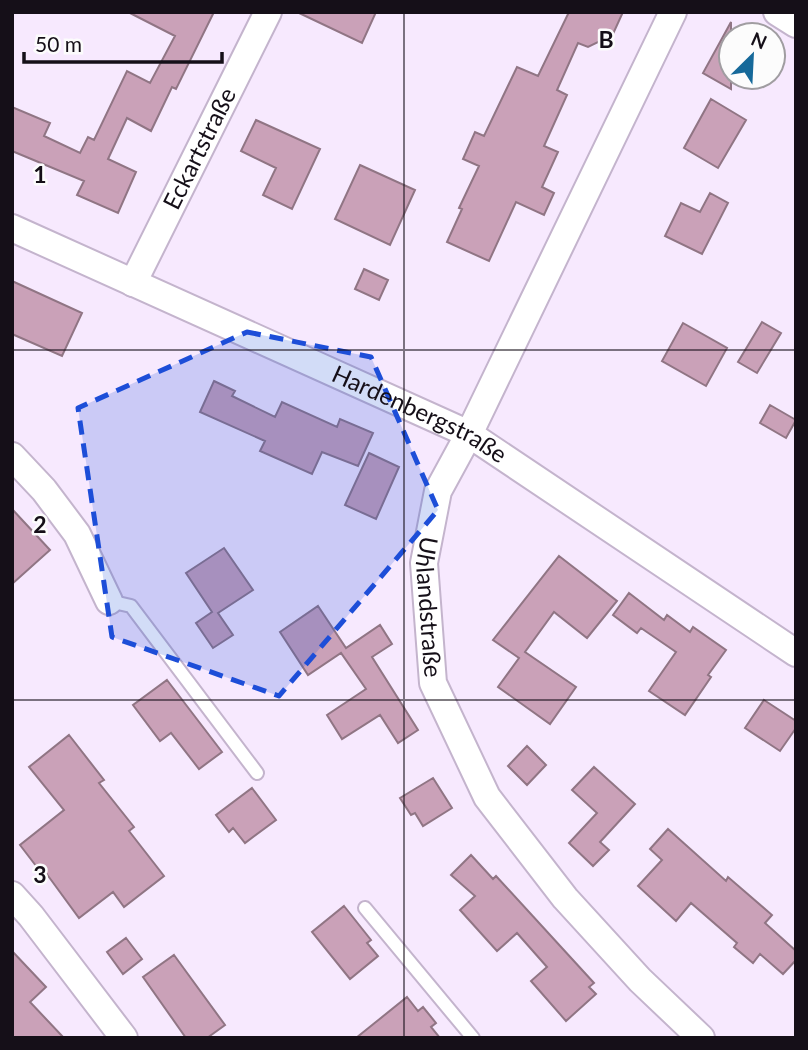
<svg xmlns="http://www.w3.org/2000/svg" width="808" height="1050" font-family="Lato,sans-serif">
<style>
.building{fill:#caa1b8;stroke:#907584;stroke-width:2}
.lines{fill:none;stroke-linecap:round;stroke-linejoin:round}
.lane-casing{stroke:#c4b4cd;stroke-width:16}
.street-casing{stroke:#c4b4cd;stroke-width:30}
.lane{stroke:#fff;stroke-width:12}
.street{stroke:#fff;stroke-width:26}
.marked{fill:#1d4ed8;fill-opacity:0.2;stroke:#1d4ed8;stroke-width:5;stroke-dasharray:14 9;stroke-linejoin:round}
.grid{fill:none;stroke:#150f18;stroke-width:2;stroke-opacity:0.55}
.labels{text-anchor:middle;stroke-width:5;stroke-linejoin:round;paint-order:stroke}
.street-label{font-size:24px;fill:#150f18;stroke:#fcfcfc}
.grid-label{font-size:23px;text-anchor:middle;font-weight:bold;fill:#150f18;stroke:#fcfcfc;stroke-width:5;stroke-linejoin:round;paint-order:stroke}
</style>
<rect width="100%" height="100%" fill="#f7e9fe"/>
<path class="building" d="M128,12H214L176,89L172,87L151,131L127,118L108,159L136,172L118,213L77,195L84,181L12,151V107L50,123L44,136L80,153L88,137L94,140L127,71L150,83L175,36Z
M297,12H376L362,43Z
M569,12H623L608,45L600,41L588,47L578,43L557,90L567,95L544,146L558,152L542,187L554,193L544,215L516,202L489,261L447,242L462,209L459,208L479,166L463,159L475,132L484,136L517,67L538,76Z
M731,22V89L703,73Z
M711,99L746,120L718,168L684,148Z
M256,120L320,149L292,209L263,195L276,168L241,151Z
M360,165L415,190L390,245L335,219Z
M710,193L728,203L702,254L665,236L681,203L700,212Z
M364,269L388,280L379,300L355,289Z
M12,281L82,313L62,356L12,334Z
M762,322L781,333L757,373L738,362Z
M683,323L727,348L706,386L662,361Z
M214,381L235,391L232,396L275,417L282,402L337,427L340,419L373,433L358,466L322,452L312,474L260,451L265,441L200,412Z
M770,405L796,420L786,438L760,423Z
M369,453L399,467L376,519L345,505Z
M12,509L50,550L12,584Z
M224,548L253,590L218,613L233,635L213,648L196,623L212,612L186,573Z
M559,556L617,601L587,638L554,612L525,652L576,687L550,724L498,687L519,658L493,640Z
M629,593L664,620L667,615L690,632L693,627L726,650L708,675L711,677L685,715L649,691L676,652L641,628L637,633L613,615Z
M318,606L346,648L380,625L392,644L372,657L418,730L398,743L380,715L342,739L327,715L366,689L341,653L308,675L280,632Z
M167,680L222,752L199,769L171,733L160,741L133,705Z
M764,700L796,721V728L780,751L745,728Z
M69,735L104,780L99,783L134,827L129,831L164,876L124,907L113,892L79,918L46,873L43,875L20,845L64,810L29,767Z
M527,746L546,765L527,785L508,766Z
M594,767L635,804L600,842L609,850L593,866L569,843L597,813L572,790Z
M433,778L452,808L423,826L415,813L411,815L400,798Z
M252,788L276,820L245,843L233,828L229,832L216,815Z
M668,829L726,881L728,877L772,915L765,923L796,951V960L783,974L760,954L753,963L734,947L737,943L691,903L676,921L638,886L662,860L650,849Z
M471,855L493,879L496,876L594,983L589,987L596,994L566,1021L531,981L547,967L517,933L497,951L460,910L475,896L451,875Z
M344,906L371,940L367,943L378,956L350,979L312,932Z
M126,938L142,959L123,974L107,952Z
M12,951L46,987L30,1002L64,1038H12Z
M174,955L225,1025L207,1038H186L143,977Z
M407,997L418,1011L423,1007L436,1023L431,1027L440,1038H356Z"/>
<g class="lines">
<g class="lane-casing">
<path id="lane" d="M109,601L131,606L257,773
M365,908L473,1038"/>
</g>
<g class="street-casing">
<g id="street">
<path id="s1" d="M673,12L469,434L438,491L424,563L433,683L487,797L565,898L640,980L701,1038"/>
<path d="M777,12L796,24"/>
<path id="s2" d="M12,228L469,434L796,653"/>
<path id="s3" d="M133,283L268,12"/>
<path d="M12,456L44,490L77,534L109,601"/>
<path d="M12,895L31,916L124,1038"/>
</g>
</g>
<use href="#lane" class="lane"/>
<use href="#street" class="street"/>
</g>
<path class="marked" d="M247,332L371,357L438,510L279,696L112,637L78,408Z"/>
<path class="grid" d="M404,12V1038M12,350H796M12,700H796"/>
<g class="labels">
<g class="street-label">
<text dy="8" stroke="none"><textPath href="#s3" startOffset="150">Eckartstraße</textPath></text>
<text dy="8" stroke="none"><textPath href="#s2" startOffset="448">Hardenbergstraße</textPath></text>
<text dy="8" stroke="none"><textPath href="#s1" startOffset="651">Uhlandstraße</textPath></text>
</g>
</g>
<g class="grid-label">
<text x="606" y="48">B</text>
<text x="40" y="183">1</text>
<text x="40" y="533">2</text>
<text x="40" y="883">3</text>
</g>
<rect width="808" height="1050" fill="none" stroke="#150f18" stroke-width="28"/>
<g transform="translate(752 56) rotate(24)"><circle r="33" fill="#fcfcfc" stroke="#a09da1" stroke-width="2"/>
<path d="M0-5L12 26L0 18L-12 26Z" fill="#16699a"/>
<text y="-10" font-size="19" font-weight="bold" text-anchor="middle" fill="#150f18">N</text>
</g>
<path d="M24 52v10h198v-10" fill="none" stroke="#150f18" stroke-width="3.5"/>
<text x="35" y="52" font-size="21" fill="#150f18" stroke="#fcfcfc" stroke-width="5" paint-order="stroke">50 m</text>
</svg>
